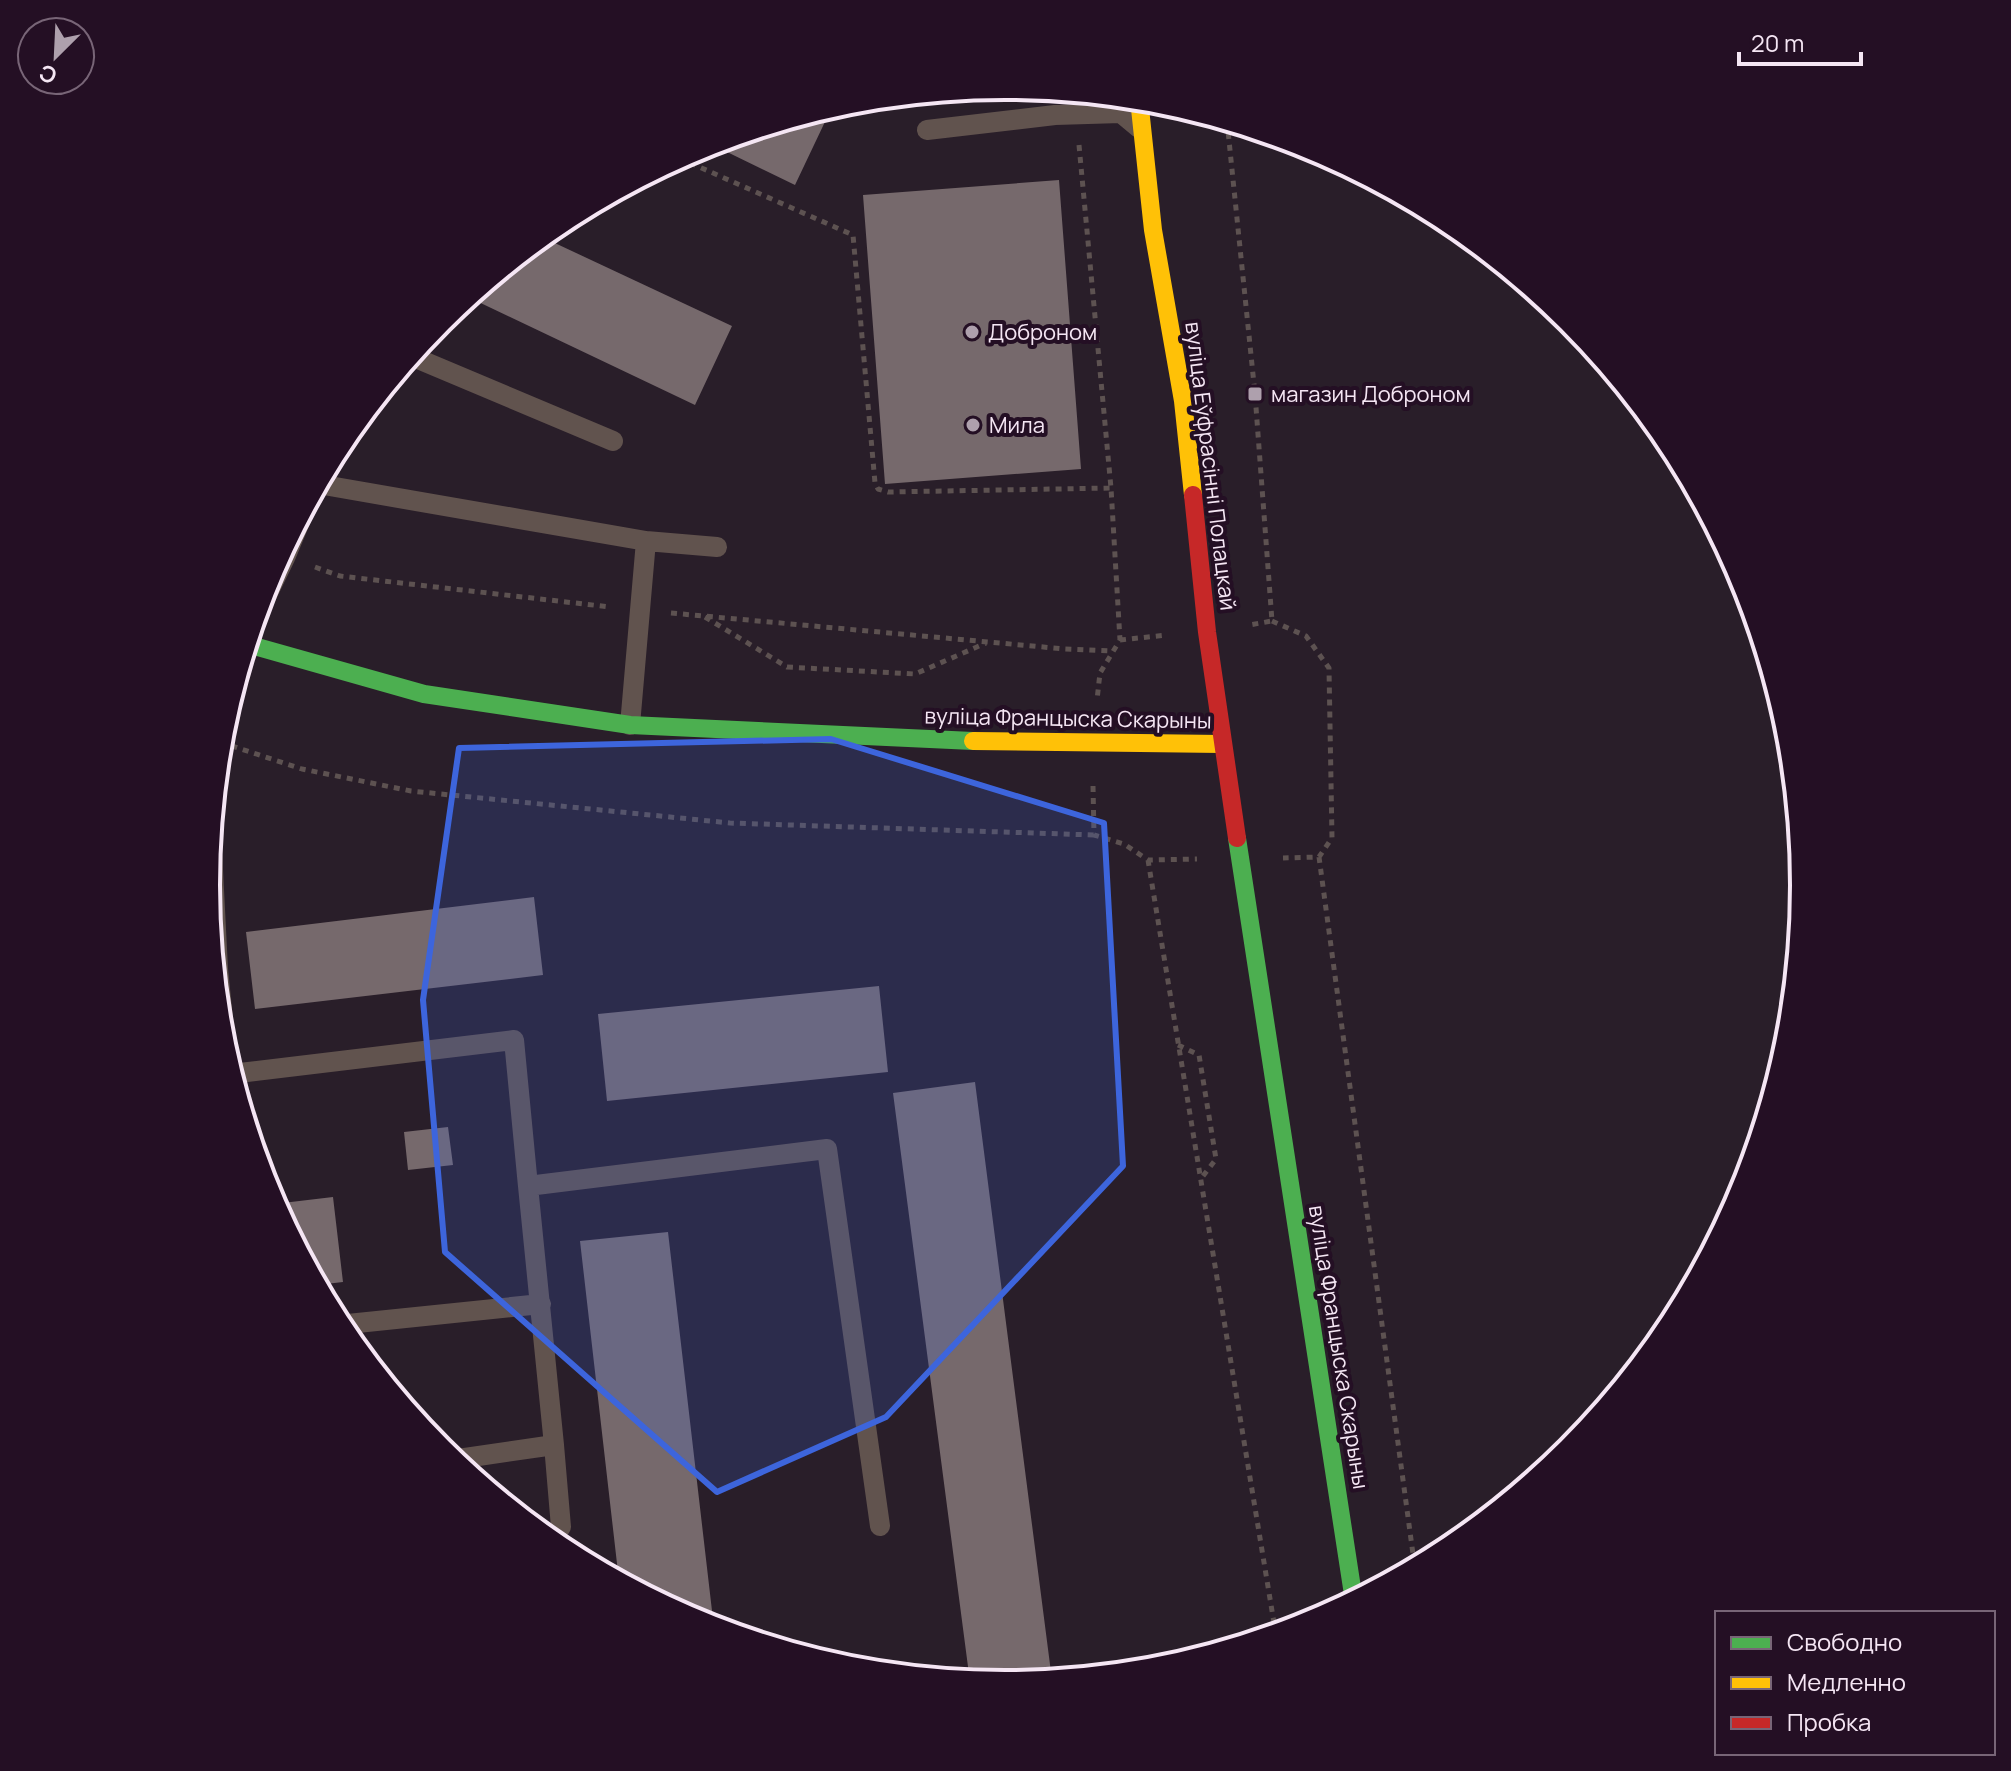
<svg xmlns="http://www.w3.org/2000/svg" width="2011" height="1771" font-family="Manrope,sans-serif">
<style>
.building{fill:#76696c}
.lines{fill:none;stroke-linecap:round;stroke-linejoin:round}
.path{stroke:#5d5251;stroke-width:5;stroke-dasharray:6 6;stroke-linecap:butt}
.lane{stroke:#61534e;stroke-width:20}
.fast{stroke:#4caf50;stroke-width:18}
.slow{stroke:#ffc107;stroke-width:18}
.jam{stroke:#c62828;stroke-width:18}
.marked{fill:#3d65dc;fill-opacity:0.2;stroke:#3d65dc;stroke-width:6;stroke-linejoin:round}
.poi-dot{fill:#aea0ad;stroke:#240f24;stroke-width:3}
.labels{text-anchor:middle;stroke-width:8;stroke-linejoin:round;paint-order:stroke}
.poi-label{font-size:22px;fill:#f5e6f4;stroke:#240f24;text-anchor:start}
.street-label{font-size:22px;fill:#f5e6f4;stroke:#240f24}
.rim{fill:none;stroke:#f5e6f4;stroke-width:4}
</style>
<rect width="100%" height="100%" fill="#291e29"/>
<path class="building" d="M832,107L795,185L725,151L731,137Z
M1059,180L1081,469L885,484L863,195Z
M542,237L732,326L695,405L468,297Z
M534,897L543,975L255,1009L246,932Z
M879,986L888,1072L607,1101L598,1014Z
M975,1082L1052,1680L1005,1685L970,1682L893,1093Z
M448,1127L453,1165L408,1170L404,1132Z
M333,1197L343,1282L317,1285L274,1204Z
M668,1232L714,1628L699,1624L619,1581L580,1241Z"/>
<g class="lines">
<path class="path" d="M1227,121L1255,394L1272,621L1249,625
M1079,145L1111,488L1120,640L1100,673L1097,700
M679,158L853,235L875,483L878,489L888,492L1111,488
M315,567L340,576L610,607
M671,613L1065,649L1113,651
M705,617L787,667L915,674L986,643
M1272,621L1306,636L1329,668L1332,838L1319,857L1283,858
M1120,640L1167,635
M220,742L302,769L411,791L730,823L1094,835
M1093,786L1094,835L1124,844L1148,860L1197,859
M1319,857L1415,1569
M1148,860L1276,1635
M1178,1045L1199,1055L1216,1159L1200,1180"/>
<path class="lane" d="M927,130L1055,115L1121,113L1139,128
M411,356L613,441
M318,484L646,541L717,547
M254,622L285,558L309,500
M630,725L646,541
M211,830L218,969L227,1060
M231,1074L514,1040L528,1186L827,1149L880,1526
M338,1325L541,1304
M554,1445L561,1527
M451,1460L554,1445L528,1186"/>
<path class="fast" d="M247,644L424,694L630,725L973,741
M1237,838L1354,1601"/>
<path class="slow" d="M1139,99L1153,230L1183,401L1193,495
M973,741L1222,744"/>
<path class="jam" d="M1193,495L1207,632L1237,838"/>
</g>
<path class="marked" d="M831,739L1104,823L1123,1166L886,1417L717,1492L445,1252L423,1000L459,748Z"/>
<g class="poi-dot">
<circle cx="972" cy="332" r="8"/>
<rect x="1247" y="386" width="16" height="16" rx="4"/>
<circle cx="973" cy="425" r="8"/>
</g>
<g class="labels">
<g class="poi-label">
<text x="988" y="340">Доброном</text>
<text x="1271" y="402">магазин Доброном</text>
<text x="989" y="433">Мила</text>
</g>
<g class="street-label">
<text transform="translate(1211 466) rotate(83)" y="8">вуліца Еўфрасінні Полацкай</text>
<text transform="translate(1068 718) rotate(1)" y="8">вуліца Францыска Скарыны</text>
<text transform="translate(1339 1347) rotate(81)" y="8">вуліца Францыска Скарыны</text>
</g>
</g>
<path d="M0 0H2011V1771H0ZM220 885a785 785 0 1 1 1570 0a785 785 0 1 1-1570 0Z" fill="#240f24" fill-rule="evenodd"/>
<path class="rim" d="M220 885a785 785 0 1 1 1570 0a785 785 0 1 1-1570 0Z"/>
<rect x="1715" y="1611" width="280" height="144" fill="#240f24" stroke="#786577" stroke-width="2"/>
<rect x="1731" y="1637" width="40" height="12" fill="#4caf50" stroke="#786577" stroke-width="2"/>
<text x="1787" y="1651" font-size="24" fill="#f5e6f4">Свободно</text>
<rect x="1731" y="1677" width="40" height="12" fill="#ffc107" stroke="#786577" stroke-width="2"/>
<text x="1787" y="1691" font-size="24" fill="#f5e6f4">Медленно</text>
<rect x="1731" y="1717" width="40" height="12" fill="#c62828" stroke="#786577" stroke-width="2"/>
<text x="1787" y="1731" font-size="24" fill="#f5e6f4">Пробка</text>
<g transform="translate(56 56) rotate(204)"><circle r="38" fill="#240f24" stroke="#786577" stroke-width="2"/>
<path d="M0-6L14 30L0 20L-14 30Z" fill="#aea0ad"/>
<text y="-12" font-size="22" font-weight="bold" text-anchor="middle" fill="#f5e6f4">С</text>
</g>
<path d="M1739 52v12h122v-12" fill="none" stroke="#f5e6f4" stroke-width="4"/>
<text x="1751" y="52" font-size="24" fill="#f5e6f4" stroke="#240f24" stroke-width="6" paint-order="stroke">20 m</text>
</svg>
